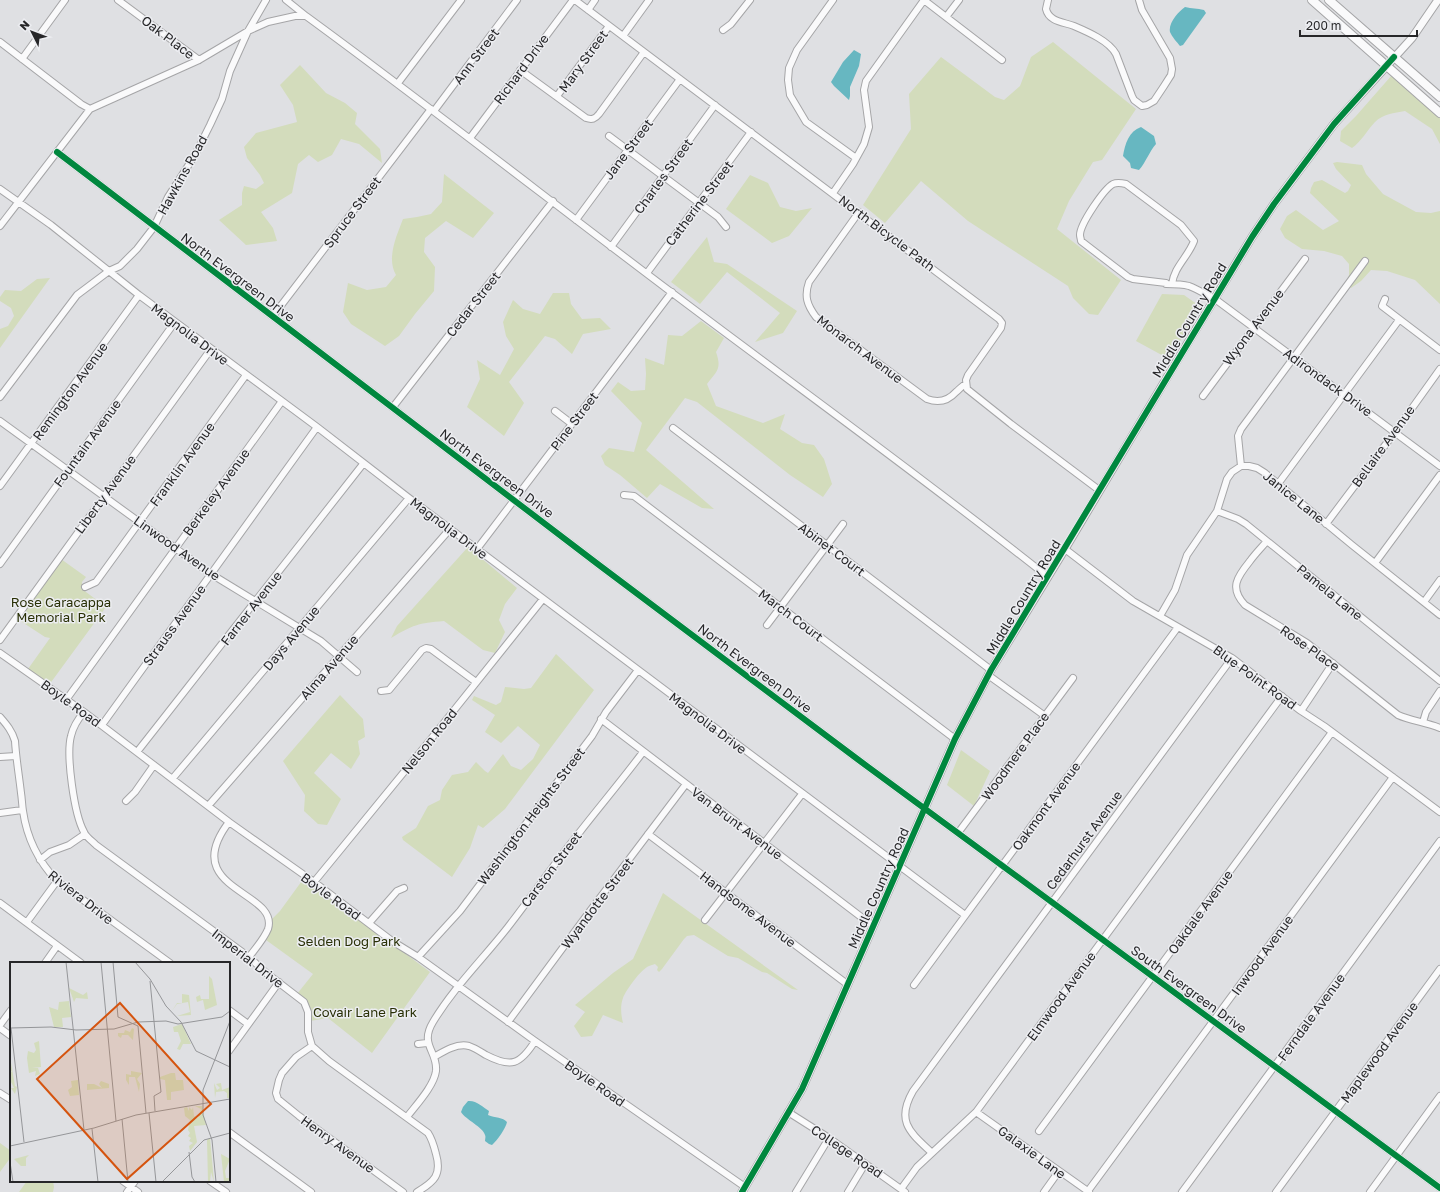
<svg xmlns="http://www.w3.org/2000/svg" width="1440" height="1192" font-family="'Golos Text',sans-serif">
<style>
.green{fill:#d3dcbc}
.water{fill:#67b7c1}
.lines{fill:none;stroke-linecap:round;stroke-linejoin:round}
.minor-casing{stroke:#a5a5a7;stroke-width:8}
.major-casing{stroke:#a5a5a7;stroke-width:9}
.highway-casing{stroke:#a5a5a7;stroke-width:10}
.minor{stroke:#fafafb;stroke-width:6}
.major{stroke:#fafafb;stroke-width:7}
.highway{stroke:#fafafb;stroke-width:8}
.cycleway-casing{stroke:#ecedf1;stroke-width:8}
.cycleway{stroke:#00873e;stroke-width:6}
.labels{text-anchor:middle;stroke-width:3;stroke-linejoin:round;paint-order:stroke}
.street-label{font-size:13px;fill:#272729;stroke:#ecedf1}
.park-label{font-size:13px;fill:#293006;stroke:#ecedf1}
.inset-road{fill:none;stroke:#959699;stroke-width:1}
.view{fill:#d5540f;fill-opacity:0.15;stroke:#d5540f;stroke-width:2}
.inset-edge{fill:none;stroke:#272729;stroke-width:2}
</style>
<rect width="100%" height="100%" fill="#dfe0e3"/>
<path class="green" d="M1053,42L1136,109L1102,160L1093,162L1069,201L1057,229L1121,280L1098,315L1089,314L1073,298L1068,286L968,221L921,181L885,223L863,205L911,129L909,94L941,57L995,97L1004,100L1020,86L1031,57Z
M300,65L326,93L345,103L357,113L355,124L380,149L382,163L359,144L341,139L332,155L318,162L309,155L298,164L292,193L261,212L273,228L277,241L246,245L219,220L242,205V193L244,186L256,189L264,183L260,175L247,158L244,147L256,133L297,122L293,105L280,85Z
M1392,75L1440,116V144L1432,129L1405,111C1394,113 1383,114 1375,122C1367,130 1362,141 1352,148L1340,141L1341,131L1356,116Z
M1337,162L1362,165L1366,174L1383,194L1416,212L1431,213L1440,211V304L1415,280L1387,271L1371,270L1361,281L1351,288L1346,282L1349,275V264L1342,256L1324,251L1302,249L1285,238L1280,229L1287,216L1296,210L1323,230L1339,221L1310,193L1311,188L1314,182L1322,180L1345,193L1348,191L1351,185L1336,169L1333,163Z
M444,174L494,213L473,238L446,221L425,238L424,252L435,267L434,291L415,314L399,336L385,346L351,324L343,312L348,283L367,290L386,287L396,275C386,258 397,235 403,219L417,217L431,214L442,202Z
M750,175L768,183L780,207L796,211L812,208L789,236L772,243L726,209Z
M707,237L714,262L727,264L797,311L783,333L755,342L780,313L727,272L700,304L671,282Z
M50,278L0,348V329L8,326L14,316L11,308L0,301V297L5,290L21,291L37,279Z
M553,293H569L571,304L582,319L600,318L611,329L583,334L572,354L555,339L545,336L509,382L524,403L504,436L467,407L480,379L477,360L500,375L514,349L506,336L503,322L513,300L523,309L540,314Z
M1162,294L1184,295L1201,307L1169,359L1136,341Z
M701,321L724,338L716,352C722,369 717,371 707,384L716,406L763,423L785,414L780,429L802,443L814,445L824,459L832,484L823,497L790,475L697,402L685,398L646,450L714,509L702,508L660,484L647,498L620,475L605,465L601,456L609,448L634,452L642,423L611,391L618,382L631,391L645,390L646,374L645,358L664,365L668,335L682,336Z
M468,547L517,588L505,604L499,620L505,632L495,653L483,650L444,621C418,623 413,625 391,638L397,626Z
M61,559L86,577L82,582V589L106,607L49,685L28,669L50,638L45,637L19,620Z
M556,654L594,690L505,809L483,828L478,825L470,848L452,877L403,840L402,837L416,828L428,806L440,800L442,790L452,775L468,772L476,762L485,771L488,773L503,754L511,766L521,770L533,759L540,745L518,726L501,743L485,732L495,715L472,700L474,696L496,705L501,702L505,687L524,689L531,688Z
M340,695L363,719L365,737L358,741L360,754L351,769L331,753L314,773L341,799L327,825L318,824L304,811L305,795L283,761Z
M961,750L990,771L974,806L947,785Z
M304,878L430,972L372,1053L328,1018L310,1021L297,994L313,974L266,940L271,920L280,911Z
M663,893L798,990L792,989L767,973L762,972L738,958L728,956L694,935L687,936L684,939L662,969L659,972L657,970L658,967L655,964C653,965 651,965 649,966C641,969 626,990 623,998C620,1006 621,1015 623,1023L603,1015L592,1036L581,1037L574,1026L585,1012L575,1005L613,973L633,959Z
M0,1143L11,1151V1157L0,1172Z
M27,1181H53L54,1187L53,1192H19Z"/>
<path class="water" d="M1185,7C1192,9 1197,8 1204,10L1206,13L1183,45L1180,46C1177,42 1172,37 1170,32C1168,23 1179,11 1185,7Z
M854,50L861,54L859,66L850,87V96L849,100L834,86L831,82L843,62Z
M1141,127L1154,136L1156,144C1149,152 1146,162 1139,170L1131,168L1130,163L1123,156C1125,144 1129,131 1141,127Z
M468,1101C476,1100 483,1107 489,1111L488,1115C495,1118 503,1117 507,1122C506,1128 497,1141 492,1145L489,1144L485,1141C485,1139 486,1137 485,1135C483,1127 466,1120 461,1112L463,1107Z"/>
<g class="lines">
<g class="minor-casing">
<path id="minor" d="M118,0L199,60
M286,0L306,16
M575,0L999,319L1002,323L1001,328L968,375L966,380L967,389L1011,424L1099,490
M833,0L797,50L789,68L788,80L790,95L806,122L856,158
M924,0L1002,60
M1048,0L1046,9C1049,22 1064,22 1074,26C1088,32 1109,41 1116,54L1132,96L1134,100L1142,106L1147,105L1154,101L1164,86L1171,75L1172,69L1170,58L1142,10L1139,0
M588,10L595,0
M946,17L959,0
M723,30L731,24L750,0
M623,36L649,0
M0,42L81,104L90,109L199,60L248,31L268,22L295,16H306C429,106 549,200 671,292C797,387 925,479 1048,577
M22,59L65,0
M520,70L586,118C592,120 595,119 599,114L644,52
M398,83L461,0
M557,96L609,26
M434,111L517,0
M609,136L718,217L726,227
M470,138L573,0
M57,152L599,565L860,761L1440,1188
M0,189L51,225L139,295L317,427L409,498L965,915
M833,193L853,164L864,144L869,127L864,90L866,81L924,0
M859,212L809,282C804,296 807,305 816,317L927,399C938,403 948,401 956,392C960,389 961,386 966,384
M576,220L680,79
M0,226L90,109
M611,247L715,105
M647,273L751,132
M1172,284C1174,267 1188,257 1194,241L1181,225L1126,184C1122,183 1117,182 1113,184C1104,189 1080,224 1080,235C1080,237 1081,239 1081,241L1128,277L1133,279L1166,283V284C1173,284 1182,284 1189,286C1197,289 1207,295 1215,299L1440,466
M1385,299L1382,306L1440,350
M273,316L431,109
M1203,396L1305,259
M0,397L77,295L109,271L120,266L137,249L154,227L168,197L195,155L210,125L222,99L230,71L248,31L266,0
M393,407L553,201
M555,411L572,424
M0,421L211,574L321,641L357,672
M673,428L991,670
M1241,466L1238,436L1241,429L1365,261
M1278,484L1399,320
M0,486L139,295
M624,495L634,496L955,739
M1217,511L1238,519L1246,524L1440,681
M1326,524L1395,432L1440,369
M1267,541C1261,548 1255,554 1250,561C1237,577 1229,588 1245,605L1307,643L1398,715C1411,721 1426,722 1440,728
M477,549L672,292
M1065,549L1133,601L1232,658L1301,711L1324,726L1440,812
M1375,563L1440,475
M0,564L175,322
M85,587L96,582L246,375
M1424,602L1440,580
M1160,616L1175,590L1187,555L1217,511L1227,479L1232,472L1241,466H1249L1257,468L1265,473L1352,545L1440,615
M767,625L843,524
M0,640L211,349
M0,653L84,712L229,822L314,882L392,941L418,957L535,1041L745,1187
M988,675L1045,716
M381,691L389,690L422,650L426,648L431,649L476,682
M66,700L282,401
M1301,711L1333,663
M84,712C78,719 73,727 71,736C66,755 74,814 84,832C86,837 92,841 96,845L249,957L265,972L304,1002L308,1012V1032L312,1046L329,1061L428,1133C432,1139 434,1146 436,1154C442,1175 434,1182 417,1192
M0,717C7,725 12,731 15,741C16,758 19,775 21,793C22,799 22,805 23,811C27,839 38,861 57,881L170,963
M601,719L873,926
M1423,722L1426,712L1440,691
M102,725L317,427
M137,752L363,464
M0,757L16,756
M173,778L409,498
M126,801L135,792L154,765
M208,806L450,529
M0,813L22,810
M229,822C177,890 280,891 268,929C264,939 255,949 249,957
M958,833L1073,678
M648,834L847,984
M40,860L50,852L69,845L85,834
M314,882L431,739L543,599
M0,903L81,963
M705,920L802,794
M27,922L57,881
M369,923L397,891L404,888
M418,957L460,911L592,736L606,712L638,670
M45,963L57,946
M914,985L1178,627
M229,1010L248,1024
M508,1022L590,911L686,784
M0,1025L11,1010
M0,1028L11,1036
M418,1044L427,1043
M312,1046L296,1057L282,1073L279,1080L276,1093L278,1099L299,1116L403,1192
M229,1051L279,982
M434,1057C444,1051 457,1043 469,1046C475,1048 481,1052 486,1055C511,1068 520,1065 535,1041
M0,1093L11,1100
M788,1112L829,1138L905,1192
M976,1112L1089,1192
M407,1117C416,1105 434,1086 436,1071C438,1051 419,1045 433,1022C454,987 483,959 508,927C532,896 554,864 579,833C600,806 622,780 643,752
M1039,1131L1332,732
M229,1132L311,1192
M932,1153C911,1133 895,1122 913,1091L1232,658
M123,1181L138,1192
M210,1181L226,1192
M901,1189L917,1167L976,1112L1282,696
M1088,1191L1393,777
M127,1192L135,1181
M796,1192L829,1138
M848,1192L865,1164
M1044,1192L1059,1171
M1182,1192L1440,841
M1276,1192L1440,969
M1370,1192L1440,1096"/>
</g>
<g class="major-casing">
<path id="major" d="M742,1192L802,1089L955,739L991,670L1065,549L1175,364L1252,237L1274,204L1334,124L1412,38L1438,0"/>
</g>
<g class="highway-casing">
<path id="highway" d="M1312,0L1440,113
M1329,0L1440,97"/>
</g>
<use href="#minor" class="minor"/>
<use href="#major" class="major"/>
<use href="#highway" class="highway"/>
<g class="cycleway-casing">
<path id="cycleway" d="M57,152L599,565L860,761L1440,1188
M742,1192L802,1089L955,739L991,670L1252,237L1274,204L1334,124L1394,57"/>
</g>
<use href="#cycleway" class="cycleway"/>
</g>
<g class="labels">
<g class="street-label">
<text transform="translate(168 37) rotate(37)" y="5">Oak Place</text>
<text transform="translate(476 56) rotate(-53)" y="5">Ann Street</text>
<text transform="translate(583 61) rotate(-54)" y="5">Mary Street</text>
<text transform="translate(521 69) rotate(-54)" y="5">Richard Drive</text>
<text transform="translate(628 149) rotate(-53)" y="5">Jane Street</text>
<text transform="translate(182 175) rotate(-61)" y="5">Hawkins Road</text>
<text transform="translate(663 176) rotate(-54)" y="5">Charles Street</text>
<text transform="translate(699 203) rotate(-53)" y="5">Catherine Street</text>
<text transform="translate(352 212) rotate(-53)" y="5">Spruce Street</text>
<text transform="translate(887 233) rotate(37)" y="5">North Bicycle Path</text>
<text transform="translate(238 277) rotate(37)" y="5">North Evergreen Drive</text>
<text transform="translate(473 304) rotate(-52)" y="5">Cedar Street</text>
<text transform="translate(1189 320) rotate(-59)" y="5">Middle Country Road</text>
<text transform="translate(1253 327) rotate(-53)" y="5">Wyona Avenue</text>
<text transform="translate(190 334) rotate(37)" y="5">Magnolia Drive</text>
<text transform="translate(860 349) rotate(37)" y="5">Monarch Avenue</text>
<text transform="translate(1328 382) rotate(36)" y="5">Adirondack Drive</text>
<text transform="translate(70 391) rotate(-54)" y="5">Remington Avenue</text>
<text transform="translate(574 421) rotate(-53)" y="5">Pine Street</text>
<text transform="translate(87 443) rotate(-54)" y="5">Fountain Avenue</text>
<text transform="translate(1383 446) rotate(-54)" y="5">Bellaire Avenue</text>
<text transform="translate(182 464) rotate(-54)" y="5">Franklin Avenue</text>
<text transform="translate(497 473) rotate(37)" y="5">North Evergreen Drive</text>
<text transform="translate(216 492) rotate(-54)" y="5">Berkeley Avenue</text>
<text transform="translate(105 494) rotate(-54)" y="5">Liberty Avenue</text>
<text transform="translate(1294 497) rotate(39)" y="5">Janice Lane</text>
<text transform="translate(449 528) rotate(37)" y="5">Magnolia Drive</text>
<text transform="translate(177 548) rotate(35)" y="5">Linwood Avenue</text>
<text transform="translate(832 549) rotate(37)" y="5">Abinet Court</text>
<text transform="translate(1330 592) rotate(39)" y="5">Pamela Lane</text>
<text transform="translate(1023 597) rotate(-59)" y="5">Middle Country Road</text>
<text transform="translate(251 608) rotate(-52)" y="5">Farner Avenue</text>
<text transform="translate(791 615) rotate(37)" y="5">March Court</text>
<text transform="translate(174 625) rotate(-54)" y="5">Strauss Avenue</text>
<text transform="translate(291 638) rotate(-50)" y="5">Days Avenue</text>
<text transform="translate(1310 648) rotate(35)" y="5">Rose Place</text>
<text transform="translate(329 667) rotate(-49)" y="5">Alma Avenue</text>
<text transform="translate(755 668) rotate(37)" y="5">North Evergreen Drive</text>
<text transform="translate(1255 677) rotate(36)" y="5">Blue Point Road</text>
<text transform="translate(71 703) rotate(36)" y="5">Boyle Road</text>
<text transform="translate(708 723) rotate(37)" y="5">Magnolia Drive</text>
<text transform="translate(429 741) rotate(-51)" y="5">Nelson Road</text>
<text transform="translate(1015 756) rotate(-54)" y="5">Woodmere Place</text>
<text transform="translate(1046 806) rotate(-54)" y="5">Oakmont Avenue</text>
<text transform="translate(531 816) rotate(-53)" y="5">Washington Heights Street</text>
<text transform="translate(737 823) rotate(37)" y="5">Van Brunt Avenue</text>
<text transform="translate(1084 840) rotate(-54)" y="5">Cedarhurst Avenue</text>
<text transform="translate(551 869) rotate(-53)" y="5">Carston Street</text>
<text transform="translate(878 888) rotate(-66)" y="5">Middle Country Road</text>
<text transform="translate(331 896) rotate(36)" y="5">Boyle Road</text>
<text transform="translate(81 897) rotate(38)" y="5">Riviera Drive</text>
<text transform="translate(597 903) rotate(-53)" y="5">Wyandotte Street</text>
<text transform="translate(748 909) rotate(37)" y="5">Handsome Avenue</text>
<text transform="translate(1200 912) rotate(-54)" y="5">Oakdale Avenue</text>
<text transform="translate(1262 955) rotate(-54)" y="5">Inwood Avenue</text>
<text transform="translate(248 958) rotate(38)" y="5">Imperial Drive</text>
<text transform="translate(1189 989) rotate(36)" y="5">South Evergreen Drive</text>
<text transform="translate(1061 996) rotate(-54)" y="5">Elmwood Avenue</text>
<text transform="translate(1311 1017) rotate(-54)" y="5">Ferndale Avenue</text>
<text transform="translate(1379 1052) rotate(-54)" y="5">Maplewood Avenue</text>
<text transform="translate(595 1083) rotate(35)" y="5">Boyle Road</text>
<text transform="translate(338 1144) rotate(36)" y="5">Henry Avenue</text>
<text transform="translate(847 1151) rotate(34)" y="5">College Road</text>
<text transform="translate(1032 1152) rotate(36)" y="5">Galaxie Lane</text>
</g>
<g class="park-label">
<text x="61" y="607">Rose Caracappa<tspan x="61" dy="15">Memorial Park</tspan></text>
<text x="349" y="946">Selden Dog Park</text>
<text x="365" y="1017">Covair Lane Park</text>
</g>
</g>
<g transform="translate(10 962)">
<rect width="220" height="220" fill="#dfe0e3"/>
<path d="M199,14L202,17L207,43L195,48L193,38L187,40L186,35L190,33L191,37H199ZM59,26L73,33L77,30L78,37L66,36L64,40ZM172,32L179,33L181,53L167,54L180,50L178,40L167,42L162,49L167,41H172ZM59,39L61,55L52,56L53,65H44L39,45L48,48L49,40ZM172,62L181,82H173L170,88L167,87L171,79L168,70H164L163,65ZM122,66L124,67L123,78L118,73H112L111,76L108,74V71H114L115,68L120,70ZM29,79L31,105L22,106H28L30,112L25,114L26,109L19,111L17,96L18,89L24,91L26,88L24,81ZM0,95L5,124L7,125L5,132L1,126H4L0,118V110H2L0,108ZM121,109L132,111L127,117L130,122L129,130L125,115H119V123L116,118V112L121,113ZM161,111H165L166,118H173L174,128L161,130V138H157L155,118L150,117V115ZM68,118L69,133L60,134L58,128L62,125L61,119ZM91,119L99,122V126L77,128V122H84L92,126L89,122ZM204,121L207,128L210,126L206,122L211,121L212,128L220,125V136H217V131L214,129L206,130L205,136ZM185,144H192L196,163L184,164L187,180L180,189L179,184L183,181L179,179L181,176L178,174L180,171L178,168L180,158L175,154L174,146L177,145L179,149V145L182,148L183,145L184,154L188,156L191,147ZM200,176L204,220L201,210L200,220H198L197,178ZM211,192L220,197L215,209L216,216H220V220H214ZM19,193L16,196V204H11L4,197Z" fill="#d3dcbc"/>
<path class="inset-road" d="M56,0L74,168M91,0L106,159M103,0L108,55L128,64L136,151M125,0L140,17L156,44L171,60L186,89L220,105M140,19L151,130L144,134L145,149M0,66L41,65L66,68L104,67L128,60L156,59L168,62L212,55L220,49M1,66L14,180M139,151L146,220M112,157L118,220M82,167L88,220M0,184L84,166L126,153L220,137M179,190L182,215L185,220M0,200L3,220M152,220L194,178L220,171M206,220L202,178L193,153V128L220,59"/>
<path class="view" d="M110,41L201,142L117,217L27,117Z"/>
<rect width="220" height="220" class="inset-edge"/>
</g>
<g transform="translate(32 32) rotate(312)" stroke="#ecedf1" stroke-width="3" paint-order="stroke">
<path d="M0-3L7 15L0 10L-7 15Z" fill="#272729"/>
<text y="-6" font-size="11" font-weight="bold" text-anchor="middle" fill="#272729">N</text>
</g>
<path d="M1300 30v6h117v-6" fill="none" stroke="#272729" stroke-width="2"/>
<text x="1306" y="30" font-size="12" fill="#272729" stroke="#ecedf1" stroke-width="3" paint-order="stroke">200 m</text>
</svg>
